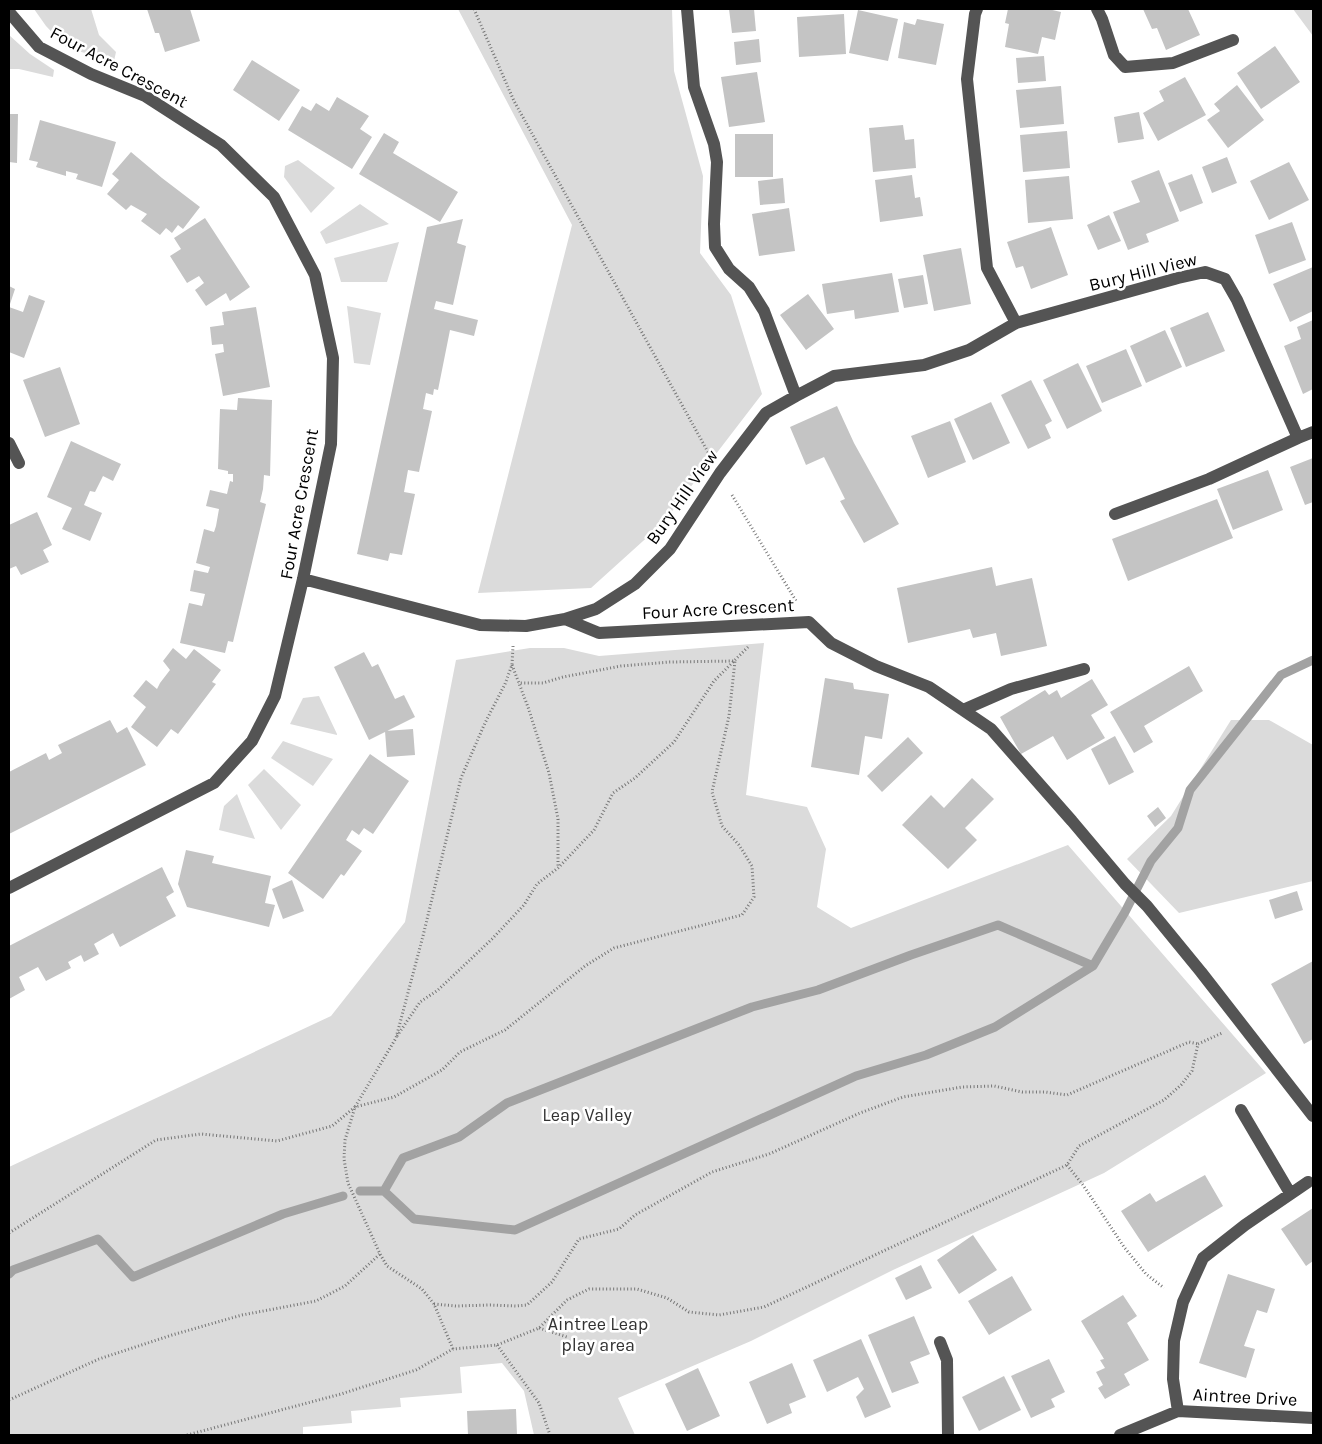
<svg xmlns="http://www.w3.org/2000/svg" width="1322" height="1444" font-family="Karla,sans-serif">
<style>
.green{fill:#dbdbdb}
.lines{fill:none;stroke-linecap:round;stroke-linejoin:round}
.stream{stroke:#a2a2a2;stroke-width:9}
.building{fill:#c4c4c4}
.path{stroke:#767676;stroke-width:3;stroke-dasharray:1 2.5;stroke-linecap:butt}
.minor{stroke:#545454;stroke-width:12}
.labels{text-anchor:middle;stroke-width:5;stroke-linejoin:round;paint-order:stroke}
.street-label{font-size:18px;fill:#000;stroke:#fff}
.park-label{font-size:18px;fill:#323232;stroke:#fff}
</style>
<rect width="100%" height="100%" fill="#fff"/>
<path class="green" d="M34,9H91L99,35L116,52L114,61L67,48L46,26Z
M458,9H672L674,71L703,176L700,253L731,295L762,394L663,523L591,588L478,593L572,225Z
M1293,9H1313V36Z
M9,35L30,54L54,70L53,77L19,69H9Z
M298,160L335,188L311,213L284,177L285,166Z
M360,204L389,224L326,244L320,232Z
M399,242L387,282H341L334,258Z
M347,306L381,313L370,365L354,363Z
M764,643L746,795L807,807L826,849L817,907L851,928L1068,845L1266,1073L1104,1173L893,1270L751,1341L618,1398L635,1435H534L524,1391L502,1363L460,1367L462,1393L400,1398L401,1407L351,1411L352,1423L303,1427V1435H9V1167L331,1016L405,922L456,660L530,648H564L599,656Z
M319,696L337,734V735L290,724L303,698Z
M1231,720H1269L1313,745V881L1179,913L1127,859L1171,816Z
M283,741L333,759L313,786L271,758Z
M264,769L301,805L281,830L248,785Z
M237,794L255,839L219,830L224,806Z"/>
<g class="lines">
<path class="stream" d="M360,1191H384L414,1219L515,1230L856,1076L926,1055L995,1027L1093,966L1125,912L1151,861L1178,828L1190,790L1281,675L1313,660
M384,1191L403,1158L459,1137L507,1103L752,1007L818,990L911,955L998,925L1093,966
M9,1274L13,1270L98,1239L133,1277L283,1214L343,1196"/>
</g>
<path class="building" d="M147,9H190L200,41L165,52L159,33H155Z
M729,9H754L756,31L732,33Z
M1008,9H1048L1061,12L1055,40L1042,37L1038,54L1005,47L1009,24L1005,23Z
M1143,9H1188L1200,35L1166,50L1157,28L1152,29Z
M858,10L898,19L888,61L849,53Z
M844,14L846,54L799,57L797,17Z
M917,19L944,24L936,65L898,58L904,22L915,25Z
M759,39L761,62L736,65L734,42Z
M1275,46L1300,82L1261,109L1237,73Z
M1044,56L1046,81L1018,83L1016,58Z
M252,60L300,90L279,121L233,90Z
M757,72L765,122L729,127L721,77Z
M1185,77L1206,115L1158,141L1143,113L1164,101L1159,91Z
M1237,85L1264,120L1228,148L1207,120L1220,111L1214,104Z
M1061,86L1064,124L1020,128L1016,90Z
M337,97L369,116L360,129L372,137L352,169L288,130L302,106L311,111L316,103L329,111Z
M1139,112L1144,139L1118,143L1114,117Z
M9,114H18L17,163L9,162Z
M40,120L116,142L102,187L76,179L78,174L66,171V176L36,167L38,162L29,160Z
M903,125L905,140L914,139L916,168L873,172L869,128Z
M1067,131L1070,168L1023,172L1020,135Z
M384,133L399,142L393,153L458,192L440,222L359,174Z
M735,134H773V177H735Z
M131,152L162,178L200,207L183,229L178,225L172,233L166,228L160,235L141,221L147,214L131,205L126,210L107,194L119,180L112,174Z
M1227,157L1237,183L1212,193L1202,167Z
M1289,162L1309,200L1269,220L1250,181Z
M1159,170L1179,221L1146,234L1149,242L1128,250L1113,212L1140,202L1131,181Z
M1192,174L1203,203L1180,212L1168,183Z
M912,175L915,198L920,197L923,216L880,222L875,180Z
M1069,176L1073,219L1028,223L1025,180Z
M783,178L785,203L760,205L758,181Z
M789,208L795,251L759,256L752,214Z
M1109,215L1121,241L1098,250L1087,225Z
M205,218L250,287L230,301L226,293L206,306L195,290L204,283L199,276L187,283L170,256L181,249L174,238Z
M463,219L457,243L466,246L453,305L436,301L434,309L478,320L474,336L450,330L438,390L434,389L433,395L426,393L423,409L432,411L419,472L408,470L404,492L415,494L402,555L390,553L388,561L357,554L427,227Z
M1292,222L1306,260L1269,274L1255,235Z
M1051,227L1068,275L1031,289L1023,266L1016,268L1007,242Z
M961,248L971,304L934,311L923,255Z
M1313,267V311L1290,322L1273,284Z
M892,273L899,312L855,319L854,310L827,314L822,284Z
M923,275L928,304L904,308L898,279Z
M9,286L15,289L9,307L23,312L29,295L45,301L24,358L9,352Z
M808,294L834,329L806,350L780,315Z
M256,307L270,387L223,396L215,354L224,352L223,344L212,345L210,327L224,325L222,312Z
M1208,312L1225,351L1186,367L1170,328Z
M1313,320V389L1303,394L1284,346L1301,339L1297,327Z
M1165,330L1182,367L1146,383L1130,346Z
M1126,349L1142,386L1102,403L1086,366Z
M1078,363L1102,411L1067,429L1043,380Z
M60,367L80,424L45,437L23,380Z
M1031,380L1052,421L1045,425L1051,438L1028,449L1001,395Z
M238,398L272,400L270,476L264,475L263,489L260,502L266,504L233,642L228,641L225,653L180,643L189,603L202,606L205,594L190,591L194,570L208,573L210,567L196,563L204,529L214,532L216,526L219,509L206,506L210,490L227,494L230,481L233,482V474H228V471L218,469L220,409L237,410Z
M991,402L1010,443L973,460L954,419Z
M837,406L854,443L899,524L864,543L840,501L845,499L824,457L806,465L790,427Z
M950,421L966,462L928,478L911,436Z
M71,441L121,464L113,481L103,476L95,492L90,491L84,505L102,513L90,541L62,529L72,508L47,497Z
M1313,458V502L1305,505L1290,467Z
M1268,470L1283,510L1233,530L1217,489Z
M1217,499L1233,538L1128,581L1112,539Z
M37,512L52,545L43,550L49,562L21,575L16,566L9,569V525Z
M992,567L996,586L1032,578L1047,646L1001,656L996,633L973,638L970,629L908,643L897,588Z
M173,648L186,659L194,649L221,670L212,682L216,684L178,734L171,729L157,747L131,727L146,707L133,696L146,680L157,689L160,683L170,670L163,661Z
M364,652L372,667L378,664L395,699L404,695L415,717L369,740L334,667Z
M1189,666L1203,691L1144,726L1153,742L1134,753L1110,712Z
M825,678L853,683L854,689L889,694L882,739L865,736L859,775L811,767Z
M1092,679L1108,705L1091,715L1105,738L1067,760L1053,736L1021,754L1000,717L1045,690L1049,695L1057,690L1061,698Z
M110,720L117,733L127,727L146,765L9,834V772L46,753L49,760L62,753L58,745Z
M413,729L415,755L387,757L385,731Z
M1115,736L1134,772L1109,785L1091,749Z
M908,737L923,753L882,792L867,776Z
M370,754L409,781L373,834L364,828L359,835L352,830L346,840L362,851L344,876L341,874L323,899L288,873Z
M972,778L994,799L965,828L977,840L948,869L902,825L931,795L944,808Z
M1158,807L1166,818L1155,827L1147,816Z
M186,850L214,856L212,863L271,876L265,903L275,905L269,927L187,907L178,884Z
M162,867L174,892L166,897L176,916L120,947L113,933L94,944L99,954L84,962L81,955L68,962L71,968L46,981L38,967L19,977L25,990L9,999V946Z
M292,880L304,911L283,919L272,889Z
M1297,891L1303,910L1275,919L1269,900Z
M1313,961V1039L1304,1044L1271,984Z
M1205,1175L1223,1206L1148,1252L1121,1211L1150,1193L1156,1202Z
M1313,1208V1261L1306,1266L1281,1229Z
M973,1235L997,1270L959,1294L937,1260Z
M921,1265L932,1288L906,1300L895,1278Z
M1228,1274L1275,1289L1267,1313L1257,1310L1244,1346L1255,1349L1246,1378L1199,1363Z
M1012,1276L1032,1310L989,1335L968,1301Z
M1123,1295L1137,1316L1127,1323L1149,1360L1124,1374L1130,1385L1105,1399L1098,1388L1103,1385L1096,1372L1105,1368L1100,1360L1104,1359L1081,1321Z
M914,1316L930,1354L910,1362L919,1383L892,1393L868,1335Z
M861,1339L891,1407L865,1418L856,1397L864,1389L858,1377L827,1392L813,1360Z
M1049,1359L1065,1392L1051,1399L1055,1407L1031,1418L1011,1376Z
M792,1363L806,1397L789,1404L792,1413L767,1424L749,1382Z
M698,1368L720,1416L687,1431L665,1384Z
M1004,1376L1021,1410L979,1431L962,1397Z
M516,1409L517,1435H468L467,1411Z"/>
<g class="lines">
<path class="path" d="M474,9L514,101L708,452
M732,495L796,601
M512,665L528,707L549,773L558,819V867
M397,1036L420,1002L438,990L492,939L524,905L537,884L558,868L594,830L613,793L635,778L674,742L714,681L748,647
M1067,1165L1083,1185L1124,1247L1146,1274L1164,1288
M9,1233L156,1140L201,1134L277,1141L332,1126L355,1107L394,1097L442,1070L460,1052L505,1030L585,966L614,948L742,915L754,897L752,866L739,845L722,826L712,792L729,716L735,661L670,662L621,666L563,677L543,683H518
M434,1304L456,1306L490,1305L516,1306L527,1305L552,1282L579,1239L619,1229L635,1215L712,1172L769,1154L860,1113L903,1097L962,1087L994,1086L1022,1092H1045L1067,1095L1189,1042L1198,1044
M539,1328L567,1337
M497,1345L539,1403L550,1435
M453,1349L434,1304L422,1289L387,1266L380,1254L348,1183L344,1159L345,1140L355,1107L396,1038L423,936L461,778L485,723L505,684L512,665L513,646
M9,1400L99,1359L172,1335L242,1315L316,1301L345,1286L380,1254
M187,1435L341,1394L416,1370L453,1349L497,1345L539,1328L567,1300L589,1289H637L667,1298L689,1312L719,1315L764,1307L1067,1165L1079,1146L1164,1100L1181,1085L1192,1071L1198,1044L1222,1033"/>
<path class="minor" d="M687,9L694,87L714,144L717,162L714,224L715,247L729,269L749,287L764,311L796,396
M977,9L975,14L967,79L987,268L1016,323
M1097,9L1102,19L1114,55L1125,67L1173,63L1233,40
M9,12L39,47L91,74L145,96L221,145L274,197L315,275L333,358L331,444L303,579L275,696L252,741L214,783L9,888
M9,443L19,463
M1115,514L1209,479L1298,438
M303,579L480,625L526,626L565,619L596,609L635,584L670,549L720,473L766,413L796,396L834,376L924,365L969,350L1016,323L1178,278L1205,272L1225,279L1237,300L1298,438L1313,432
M565,619L599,633L809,622L831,643L876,666L929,687L991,729L1072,821L1125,884L1147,906L1201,972L1313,1116
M963,710L1011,689L1084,669
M1241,1110L1290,1193
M940,1342L947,1360L948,1435
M1178,1411L1173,1379L1174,1341L1183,1302L1203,1258L1245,1225L1308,1182
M1120,1435L1178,1411L1313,1418"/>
</g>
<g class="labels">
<g class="street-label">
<text transform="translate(119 67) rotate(28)" y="6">Four Acre Crescent</text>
<text transform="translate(1143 272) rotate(-14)" y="6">Bury Hill View</text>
<text transform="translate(682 497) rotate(-55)" y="6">Bury Hill View</text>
<text transform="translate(299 504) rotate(-80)" y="6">Four Acre Crescent</text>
<text transform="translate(718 609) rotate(-3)" y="6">Four Acre Crescent</text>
<text transform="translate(1245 1397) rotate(3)" y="6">Aintree Drive</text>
</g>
<g class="park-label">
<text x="587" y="1121">Leap Valley</text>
<text x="598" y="1330">Aintree Leap<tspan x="598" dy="21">play area</tspan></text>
</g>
</g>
<rect width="1322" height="1444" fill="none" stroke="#000000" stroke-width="20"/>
</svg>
